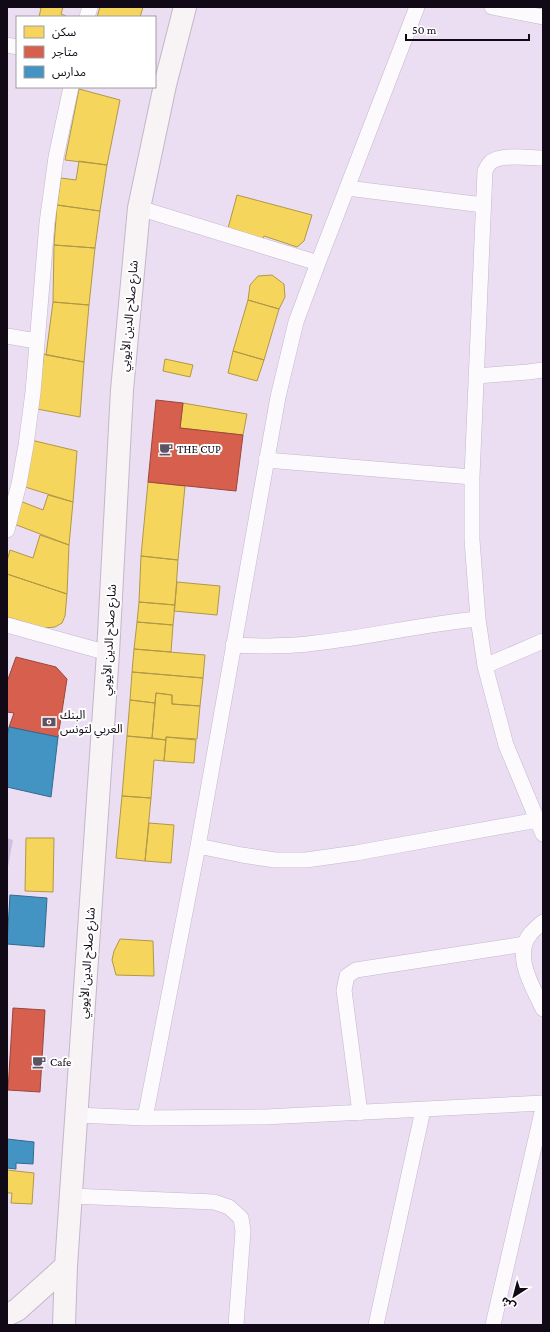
<svg xmlns="http://www.w3.org/2000/svg" width="550" height="1332" font-family="'Crimson Pro','Noto Sans Arabic',serif">
<style>
.green{fill:#d3bee1}
.homes{fill:#f6d55c;stroke:#b19847}
.shops{fill:#d6604d;stroke:#9b463c}
.schools{fill:#4393c3;stroke:#346a8f}
.lines{fill:none;stroke-linecap:round;stroke-linejoin:round}
.street-casing{stroke:#c2b8c8;stroke-width:16}
.secondary-casing{stroke:#c2b8c8;stroke-width:24}
.street{stroke:#fcfafd;stroke-width:15}
.secondary{stroke:#f8f3f4;stroke-width:22}
.labels{text-anchor:middle;stroke-width:4;stroke-linejoin:round;paint-order:stroke}
.street-label{font-size:12px;fill:#110916;stroke:#fff}
.poi-label{font-size:12px;fill:#110916;stroke:#fff;text-anchor:start}
</style>
<rect width="100%" height="100%" fill="#ebdef3"/>
<path class="green" d="M7,838L13,840L7,872Z"/>
<path class="homes" d="M37,7H63L61,14L66,16L65,17H39L41,8Z
M100,7H143L140,17H97Z
M79,89L120,100L107,165L65,160Z
M79,161L107,165L100,211L57,205L61,178L76,180Z
M237,195L312,215L304,241L297,247L264,236L262,241L227,232Z
M57,205L100,211L95,248L54,245Z
M54,245L95,248L89,305L53,302Z
M272,275L284,284L285,297L279,309L248,300L250,285L258,276Z
M248,300L279,309L264,360L233,351Z
M53,302L89,305L84,362L46,355Z
M233,351L264,360L257,381L228,373Z
M44,354L84,362L80,417L37,409Z
M165,359L193,365L190,377L163,371Z
M183,403L247,414L243,435L180,428Z
M31,440L77,451L73,502L22,486Z
M148,482L185,486L178,560L141,556Z
M48,495L73,502L69,545L14,524L20,501L43,510Z
M40,535L69,545L67,594L7,574V561L10,550L33,558Z
M141,556L178,560L175,605L139,602Z
M7,574L67,594L65,616L62,623L55,627L44,628L7,617Z
M177,582L220,586L217,615L174,611Z
M139,602L175,605L173,625L137,622Z
M137,622L173,625L171,652L134,649Z
M134,649L205,655L203,678L132,672Z
M132,672L203,678L200,706L172,704V695L156,693L155,703L130,700Z
M156,693L172,695V704L200,706L197,739L166,737V740L152,738Z
M130,700L155,703L152,738L127,736Z
M127,736L166,740L164,761L154,760L151,798L122,796Z
M166,737L196,740L194,763L164,761Z
M122,796L151,798L145,861L116,858Z
M149,823L174,825L171,863L145,861Z
M26,838H54L53,892L25,891Z
M120,939L153,941L154,976L116,975L112,960L114,951Z
M7,1170L34,1173L32,1204L11,1203L12,1193H7Z"/>
<path class="shops" d="M156,400L183,403L180,428L243,435L236,491L148,482Z
M16,657L56,667L67,679L58,737L9,727L14,713L7,712V682Z
M13,1008L45,1010L40,1092L8,1090Z"/>
<path class="schools" d="M9,727L58,737L51,797L7,787V736Z
M10,895L47,898L44,947L7,944Z
M7,1139L34,1142L33,1164L16,1163V1169L7,1168Z"/>
<g class="lines">
<g class="street-casing">
<path id="street" d="M492,7L543,17
M87,17L90,7
M7,45L17,47
M543,158C529,158 500,153 490,163C488,165 486,169 485,171L472,477V540L478,619L485,666L506,745L543,834
M347,188L483,205
M139,208L318,263
M7,336L36,341
M476,376L528,372L543,370
M266,460L472,477
M7,530L19,484L26,445L33,392L47,223L56,157L71,87
M7,625L108,653
M233,645C261,646 288,647 315,643C370,637 423,624 478,619
M485,666L543,641
M198,846L242,855L275,860H306L356,853L537,820
M543,922C539,925 535,929 531,933C512,955 533,987 543,1009
M360,1113L344,990L347,976L356,970L525,944
M76,1115L145,1118L265,1117L543,1103
M145,1118L198,846L278,397L296,322L318,263L417,7
M71,1196L214,1202L229,1207L241,1218L243,1231L236,1325
M376,1325L423,1110
M493,1325L543,1108"/>
</g>
<g class="secondary-casing">
<path id="secondary" d="M7,1315L17,1310L66,1266
M64,1325L66,1266L108,653L122,390L139,208L165,85L185,7"/>
</g>
<use href="#street" class="street"/>
<use href="#secondary" class="secondary"/>
</g>
<defs>
<g id="cafe-bare" transform="scale(1.08)"><path d="M-5.5-4.5H6V0H3Q3 3.5 0 3.5H-2.5Q-5.5 3.5-5.5 0ZM3-3.2v2h1.7v-2ZM-6 4.5H4V6H-6Z" fill="#5d5463" stroke="#fff" stroke-width="2.5" paint-order="stroke"/></g>
<g id="bank-bare" transform="scale(1.08)"><path d="M-6-4H6V4H-6ZM0-2.3a2.3 2.3 0 1 0 0 4.6a2.3 2.3 0 1 0 0-4.6Z" fill="#5d5463" stroke="#fff" stroke-width="2.5" paint-order="stroke"/></g>
</defs>
<g fill-rule="evenodd">
<use href="#cafe-bare" x="166" y="449"/>
<use href="#bank-bare" x="49" y="722"/>
<use href="#cafe-bare" x="39" y="1062"/>
</g>
<g class="labels">
<g class="street-label">
<text transform="translate(129 316) rotate(-85)" y="4">شارع صلاح الدين الأيوبي</text>
<text transform="translate(109 640) rotate(-87)" y="4">شارع صلاح الدين الأيوبي</text>
<text transform="translate(87 963) rotate(-86)" y="4">شارع صلاح الدين الأيوبي</text>
</g>
<g class="poi-label">
<text x="177" y="453">THE CUP</text>
<text x="60" y="719">البنك<tspan x="60" dy="14">العربي لتونس</tspan></text>
<text x="50" y="1066">Cafe</text>
</g>
</g>
<rect width="550" height="1332" fill="none" stroke="#110916" stroke-width="16"/>
<rect x="16" y="16" width="140" height="72" fill="#ffffff" stroke="#a09da2"/>
<rect x="24" y="26" width="20" height="12" fill="#f6d55c" stroke="#a09da2"/>
<text x="52" y="36" font-size="12" fill="#110916">سكن</text>
<rect x="24" y="46" width="20" height="12" fill="#d6604d" stroke="#a09da2"/>
<text x="52" y="56" font-size="12" fill="#110916">متاجر</text>
<rect x="24" y="66" width="20" height="12" fill="#4393c3" stroke="#a09da2"/>
<text x="52" y="76" font-size="12" fill="#110916">مدارس</text>
<g transform="translate(514 1296) rotate(216)" stroke="#ffffff" stroke-width="3" paint-order="stroke">
<path d="M0-3L7 15L0 10L-7 15Z" fill="#110916"/>
<text y="-6" font-size="11" font-weight="bold" text-anchor="middle" fill="#110916">ش</text>
</g>
<path d="M406 34v6h123v-6" fill="none" stroke="#110916" stroke-width="2"/>
<text x="412" y="34" font-size="12" fill="#110916" stroke="#ffffff" stroke-width="3" paint-order="stroke">50 m</text>
</svg>
